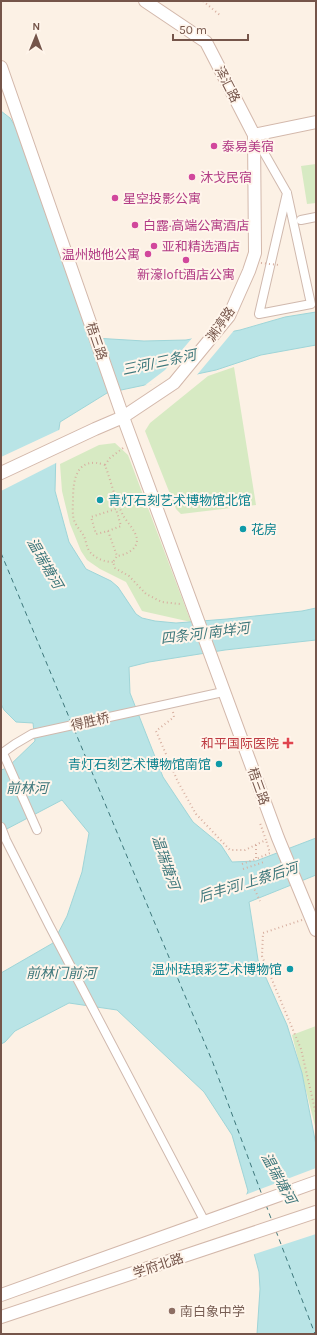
<svg xmlns="http://www.w3.org/2000/svg" width="317" height="1335" font-family="Karla,'Noto Sans SC',sans-serif">
<style>
.green{fill:#d7eac3}
.water{fill:#b9e4e6;stroke:#9fd5d8}
.pier{fill:#fcf1e5}
.lines{fill:none;stroke-linecap:round;stroke-linejoin:round}
.ferry{stroke:#3d777b;stroke-width:1;stroke-dasharray:5 4;stroke-linecap:butt}
.street-casing{stroke:#d0b9ae;stroke-width:10}
.secondary-casing{stroke:#d3b8ab;stroke-width:14}
.path{stroke:#d7afa0;stroke-width:2;stroke-dasharray:1 3;stroke-linecap:butt}
.street{stroke:#fff;stroke-width:8}
.secondary{stroke:#fff;stroke-width:12}
.path-bridge{stroke:#d7afa0;stroke-width:2;stroke-dasharray:1 3;stroke-linecap:butt}
.hotel-dot{fill:#d1479c;stroke:#fff5eb;stroke-width:1.5}
.culture-dot{fill:#0f9aa8;stroke:#fff5eb;stroke-width:1.5}
.health-dot{fill:#e0444e;stroke:#fff5eb;stroke-width:1.5}
.education-dot{fill:#8d6e63;stroke:#fff5eb;stroke-width:1.5}
.labels{text-anchor:middle;stroke-width:4;stroke-linejoin:round;paint-order:stroke}
.street-label{font-size:13px;fill:#75554a;stroke:#fff5eb}
.hotel-label{font-size:13px;fill:#b23c85;stroke:#fff5eb;text-anchor:start}
.culture-label{font-size:13px;fill:#0d838f;stroke:#fff5eb;text-anchor:start}
.health-label{font-size:13px;fill:#be3a42;stroke:#fff5eb;text-anchor:end}
.education-label{font-size:13px;fill:#785e54;stroke:#fff5eb;text-anchor:start}
.water-label{font-size:14px;font-style:italic;fill:#3d777b;stroke:#fff5eb}
</style>
<rect width="100%" height="100%" fill="#fcf1e5"/>
<path class="green" d="M316,164V203L307,204L301,166Z
M234,367L256,505L181,514L176,509L145,431L150,423L208,376Z
M115,443L128,455L191,622L142,611L126,582L100,569L87,560L81,551L70,524L62,491L60,464L99,445Z
M316,1026V1130L292,1035Z"/>
<path class="water" d="M1,111L10,118L18,131L94,338L144,341L186,340L240,330L285,317L316,312V345L261,355L216,370L107,393L60,422L56,449L55,491L69,542L86,569L111,581L118,587L136,614L142,618L155,621L176,623L227,619L302,611L316,608V640L225,650L149,662L129,667L130,693L163,777L193,822L221,845L232,862L256,861L316,838V875L249,902L258,960L287,1025L302,1073L316,1145V1334H257L260,1289L259,1272L243,1212L244,1202L248,1191L232,1135L204,1092L117,1010L69,1003L15,1031L5,1042L1,1044V973L53,943L67,916L82,872L89,833L62,800L1,832V770L7,768L35,741L33,723L16,722L4,710L1,704Z"/>
<path class="pier" d="M236,328L196,376L144,386L165,370L193,337Z
M61,429L58,449V462L1,491V457Z
M316,1168V1234L252,1255L241,1212V1206L245,1195Z"/>
<g class="lines">
<path class="ferry" d="M1,553L71,722
M74,729L213,1063L262,1195
M266,1205L272,1221
M276,1231L315,1334"/>
<g class="street-casing">
<path id="street" d="M255,137L287,193L311,304L259,314L287,193
M301,220L316,217
M1,752L3,753L37,830
M1,754L15,744L32,734L223,692
M1,827L6,840L49,925L205,1222"/>
</g>
<g class="secondary-casing">
<path id="secondary" d="M1,67L123,417L278,838L316,930
M254,135L316,122
M1,473L95,429L123,417L174,383L229,316L249,271L255,253L254,135L206,42L145,1
M1,1295L316,1182
M1,1317L316,1212"/>
</g>
<path class="path" d="M203,1L221,16
M123,448L110,458L105,465C111,481 115,500 123,515C127,523 136,530 137,540C137,550 125,555 117,556L113,562L115,568L129,576L146,594L162,602L180,604
M105,465C78,456 73,477 73,499C73,505 72,514 74,520C76,526 81,531 84,536C86,541 87,550 91,553C96,559 106,562 113,562
M108,531L121,526L116,509L91,517L96,534L108,531L117,556
M173,712L174,717L156,731L178,782L196,814L230,850H245L266,840L260,823
M256,845V859L270,853L266,840
M242,864L256,859
M243,869L264,862
M253,886L260,901
M302,920L263,933L262,956L301,1049L316,1114"/>
<use href="#street" class="street"/>
<use href="#secondary" class="secondary"/>
<path class="path-bridge" d="M261,263L279,265"/>
</g>
<g class="hotel-dot">
<circle cx="214" cy="146" r="4"/>
<circle cx="192" cy="177" r="4"/>
<circle cx="115" cy="198" r="4"/>
<circle cx="135" cy="225" r="4"/>
<circle cx="154" cy="246" r="4"/>
<circle cx="148" cy="254" r="4"/>
<circle cx="186" cy="260" r="4"/>
</g>
<g class="culture-dot">
<circle cx="100" cy="500" r="4"/>
<circle cx="243" cy="529" r="4"/>
<circle cx="219" cy="764" r="4"/>
<circle cx="290" cy="969" r="4"/>
</g>
<path class="health-dot" d="M286 737h4v4h4v4h-4v4h-4v-4h-4v-4h4z"/>
<circle class="education-dot" cx="172" cy="1311" r="4"/>
<g class="labels">
<g class="street-label">
<text transform="translate(228 84) rotate(63)" y="5">泽汇路</text>
<text transform="translate(220 324) rotate(-55)" y="5">渊渟路</text>
<text transform="translate(97 341) rotate(71)" y="5">梧三路</text>
<text transform="translate(90 721) rotate(-13)" y="5">得胜桥</text>
<text transform="translate(259 786) rotate(70)" y="5">梧三路</text>
<text transform="translate(158 1265) rotate(-18)" y="5">学府北路</text>
</g>
<g class="hotel-label">
<text x="222" y="151">泰易美宿</text>
<text x="200" y="182">沐戈民宿</text>
<text x="123" y="203">星空投影公寓</text>
<text x="143" y="230">白露·高端公寓酒店</text>
<text x="162" y="251">亚和精选酒店</text>
<text x="140" y="259" text-anchor="end">温州她他公寓</text>
<text x="186" y="279" text-anchor="middle">新濠loft酒店公寓</text>
</g>
<g class="culture-label">
<text x="108" y="505">青灯石刻艺术博物馆北馆</text>
<text x="251" y="534">花房</text>
<text x="211" y="769" text-anchor="end">青灯石刻艺术博物馆南馆</text>
<text x="282" y="974" text-anchor="end">温州珐琅彩艺术博物馆</text>
</g>
<g class="health-label">
<text x="279" y="748">和平国际医院</text>
</g>
<g class="education-label">
<text x="180" y="1316">南白象中学</text>
</g>
<g class="water-label">
<text transform="translate(159 362) rotate(-12)" y="5">三河/三条河</text>
<text transform="translate(45 563) rotate(60)" y="5">温瑞塘河</text>
<text transform="translate(205 633) rotate(-7)" y="5">四条河/南垟河</text>
<text x="27" y="793">前林河</text>
<text transform="translate(166 862) rotate(71)" y="5">温瑞塘河</text>
<text transform="translate(248 882) rotate(-17)" y="5">后丰河/上蔡后河</text>
<text x="61" y="978">前林门前河</text>
<text transform="translate(279 1178) rotate(61)" y="5">温瑞塘河</text>
</g>
</g>
<rect width="317" height="1335" fill="none" stroke="#75554a" stroke-width="4"/>
<g transform="translate(36 36) rotate(1)" stroke="#fff5eb" stroke-width="3" paint-order="stroke">
<path d="M0-3L7 15L0 10L-7 15Z" fill="#75554a"/>
<text y="-6" font-size="11" font-weight="bold" text-anchor="middle" fill="#75554a">N</text>
</g>
<path d="M173 34v6h75v-6" fill="none" stroke="#75554a" stroke-width="2"/>
<text x="179" y="34" font-size="12" fill="#75554a" stroke="#fff5eb" stroke-width="3" paint-order="stroke">50 m</text>
</svg>
